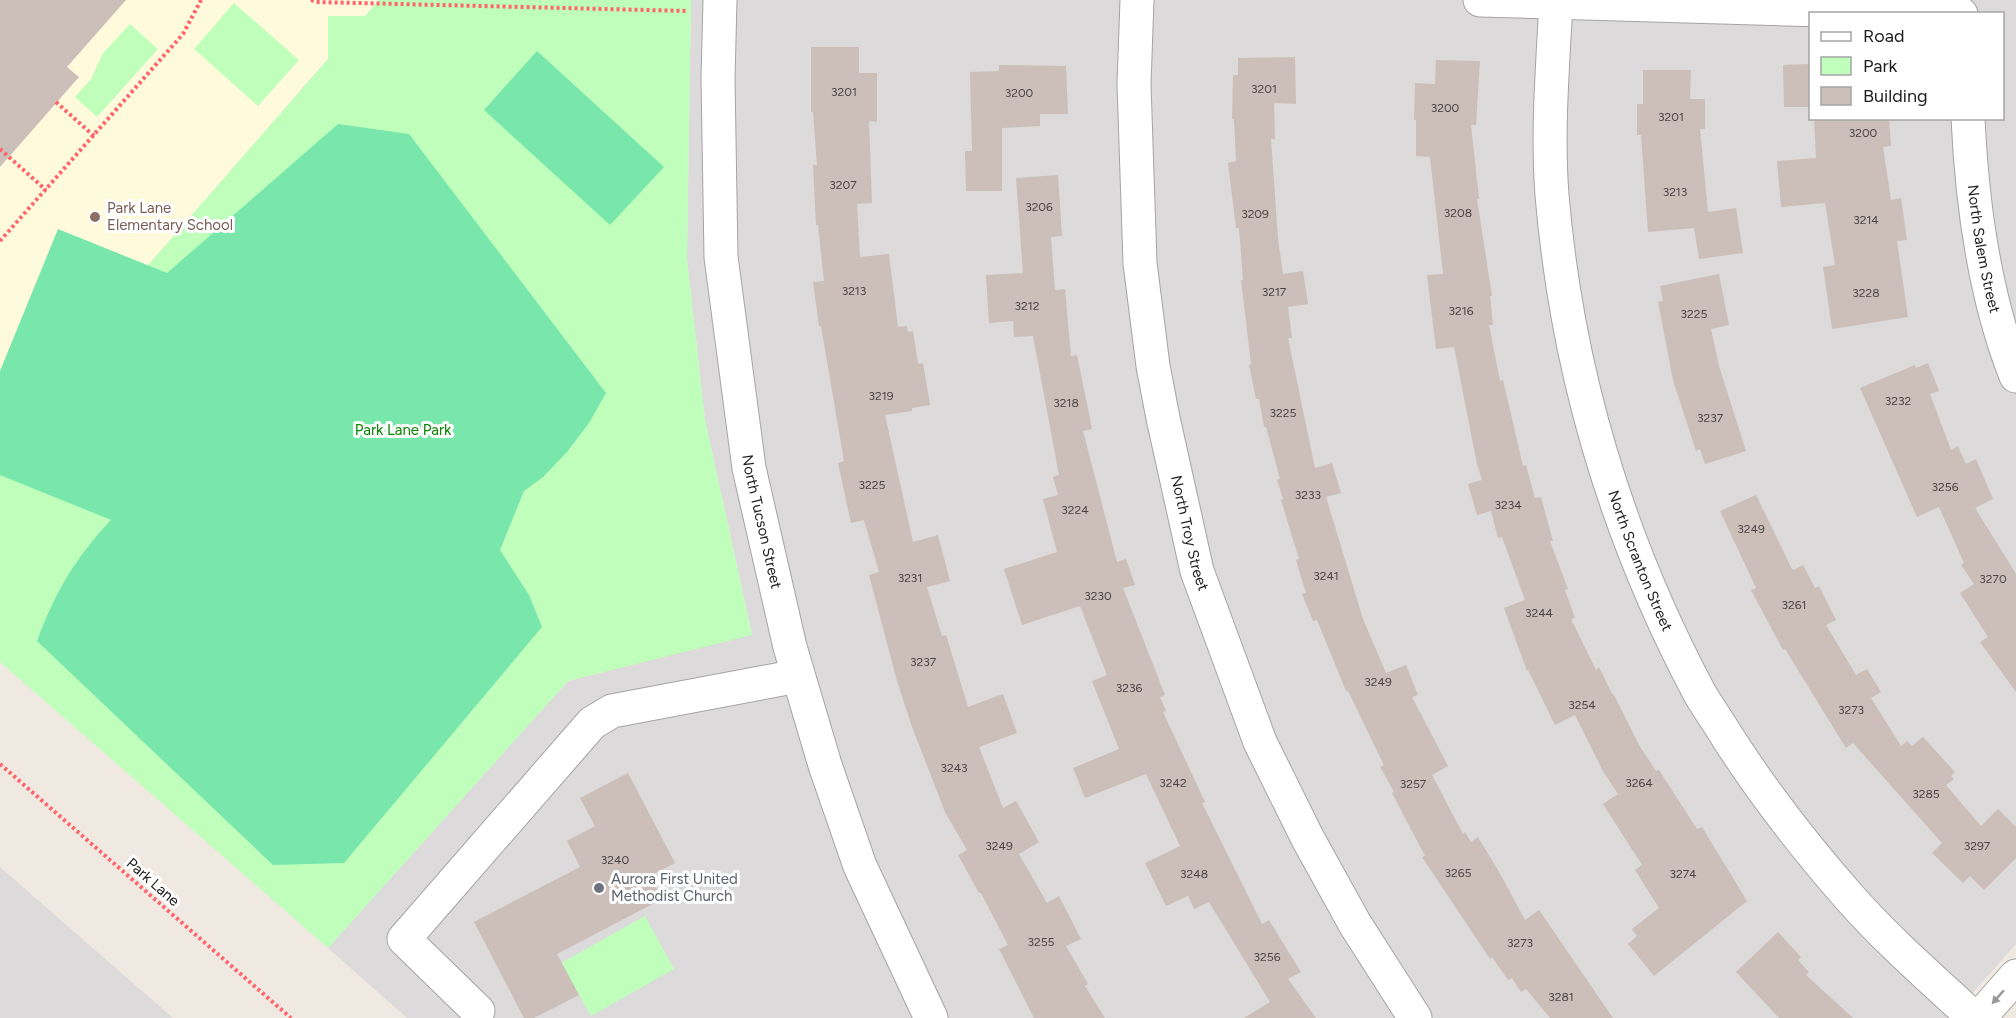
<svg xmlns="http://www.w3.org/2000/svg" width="2016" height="1018" font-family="Figtree,sans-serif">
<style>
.residential{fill:#dcdada;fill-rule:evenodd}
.education{fill:#fffadc}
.park{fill:#bffebb}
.pitch{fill:#79e6ac}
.building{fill:#ccbeb8}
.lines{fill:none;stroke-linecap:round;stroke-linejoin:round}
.minor-casing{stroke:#a4a4a4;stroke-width:35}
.path{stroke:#ff646b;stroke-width:4;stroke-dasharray:3 3;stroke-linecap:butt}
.minor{stroke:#fff;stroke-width:33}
.oneway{fill:#999}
.education-dot{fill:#8d6e63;stroke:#fff;stroke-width:2}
.worship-dot{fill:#6b7280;stroke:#fff;stroke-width:2}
.labels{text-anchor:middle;stroke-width:6;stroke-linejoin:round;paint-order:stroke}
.number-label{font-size:12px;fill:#494544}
.education-label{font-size:15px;fill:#785e54;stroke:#fff;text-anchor:start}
.street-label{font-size:15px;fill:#1d1d1d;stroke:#fff}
.park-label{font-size:15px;fill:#0a8502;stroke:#fff}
.worship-label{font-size:15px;fill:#5b616d;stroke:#fff;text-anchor:start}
</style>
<rect width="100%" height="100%" fill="#f0e9e2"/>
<path class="residential" d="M691,0H2016V944L1950,1018H407L328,948L568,681L752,634L705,420L687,259ZM1810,14H2002V118H1810Z
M0,867L173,1018H0Z"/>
<path class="education" d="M0,0H379L0,435Z"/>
<path class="park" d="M379,0H691L687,259L705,420L752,635L568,681L328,948L0,662V435L328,59V16H365Z
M234,3L299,60L258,106L194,49Z
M130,24L158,49L97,117L75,97L91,79L103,53Z
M645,916L674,969L591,1016L561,963Z"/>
<path class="pitch" d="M537,51L664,167L610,225L484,110Z
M338,124L409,134L606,393L589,423L567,452L543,477L524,491L500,550L529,595L542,627L344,863L273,865L37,641C55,592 76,557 111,520L0,475V371L58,229L167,273Z"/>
<path class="building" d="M0,0H126L67,67L79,77L0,167Z
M811,47H859V73H877V122L869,121L872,203L857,204L860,257L889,254L898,327L907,326L908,332L913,331L918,364L923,363L930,405L912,408V411L885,415L913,542L938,535L950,581L927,587L942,636L946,635L968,707L1003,694L1017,733L979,747L1003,808L1016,801L1039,842L1019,854L1047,903L1059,896L1081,939L1066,946L1088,984L1085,986L1105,1018H1034L999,949L1008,945L981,893H979L958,855L967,850L945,812L911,724L897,681L869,575L879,572L864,520L851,523L838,463L844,461L821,326H819L813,282L824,281L818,225H816L813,165H817L813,112H811Z
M1295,57L1296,104L1274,103L1275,139H1271L1278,239L1283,274L1303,271L1308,304L1288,307L1292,338H1288L1315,468L1332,463L1341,493L1326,497L1363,619L1386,673L1406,665L1418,695L1412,697L1448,766L1432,775L1463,834L1465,832L1471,842L1478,837L1502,877L1525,920L1539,910L1613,1018H1550L1526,989L1521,992L1512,978L1508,980L1492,957L1490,959L1422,857L1425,856L1392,793L1394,792L1380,767L1384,765L1348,691H1346L1317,620L1313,621L1302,594L1306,593L1296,560L1299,559L1281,500L1283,499L1277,480L1280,479L1266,427H1264L1259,399H1256L1249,365L1251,364L1241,280H1243L1239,228H1236L1228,163L1236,161L1234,119H1232L1233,75H1238V58Z
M1436,60L1480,61L1476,125H1471L1479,199H1477L1492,296H1490L1493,325H1489L1500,381L1503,380L1523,466L1526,465L1535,498L1541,497L1553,541H1550L1568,589L1565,590L1575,618L1571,619L1596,670L1599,667L1612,694L1613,693L1639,745L1656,771L1659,770L1697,829L1702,827L1747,901L1654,976L1628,944L1637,936L1632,929L1659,908L1635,870L1642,865L1603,804L1618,794L1603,771L1575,715L1555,725L1528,670L1527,671L1504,608L1525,600L1502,537L1498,538L1491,511L1477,515L1468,484L1482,480L1477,464L1454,347L1436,349L1427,275L1443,274L1430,157L1416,156V120H1414L1415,83L1435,84Z
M1810,64V107H1784L1783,65Z
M999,65L1066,66L1068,114H1040V126L1002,128V191H966L965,151H972L970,72L999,71Z
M1643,70H1691L1690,99H1705V129H1700L1708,212L1736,208L1743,253L1699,259L1694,228L1648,232L1641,135H1637V104H1643Z
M1814,118H1889L1891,146L1883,147L1891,200L1901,198L1907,240L1897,241L1908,317L1832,329L1823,267L1835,265L1825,203L1781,207L1777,161L1816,158Z
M1058,175L1062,236L1051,237L1055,290L1065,289L1071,356L1077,355L1092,429L1083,431L1117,562L1126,559L1135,585L1123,588L1165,695L1160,697L1166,711L1163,712L1205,802L1202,803L1262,924L1269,920L1301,972L1288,979L1316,1018H1244L1270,1002L1209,902L1194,909L1188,896L1166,906L1145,863L1180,846L1146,774L1085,798L1073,768L1119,749L1092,681L1107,675L1080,606L1022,625L1004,569L1057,552L1043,499L1058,495L1053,477L1059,475L1033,336L1014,337L1013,321L989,323L986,275L1023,273L1016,178Z
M1719,274L1729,325L1711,329L1719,366L1746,451L1705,464L1700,449L1696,451L1673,380L1658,302L1663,301L1660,286Z
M1928,363L1939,391L1930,394L1951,450L1958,446L1966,464L1976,459L1993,499L1975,508L2016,574V692L1980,642L1988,637L1960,593L1974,584L1961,565L1964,563L1939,507L1917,517L1860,388L1915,365L1916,368Z
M1756,495L1792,569L1794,570L1803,565L1815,588L1819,586L1836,620L1826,625L1856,675L1867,669L1881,692L1871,698L1901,746L1907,741L1912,746L1923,737L1955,772L1951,776L1954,779L1946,785L1981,826L1998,809L2016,827V858L1984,890L1970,876L1963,883L1932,853L1942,843L1853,743L1846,748L1785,649L1783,650L1751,590L1756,588L1720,511Z
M628,773L675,863L650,876L662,899L557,954L579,995L534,1018H524L474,922L580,867L567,841L595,826L580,798Z
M1778,932L1801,957L1798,960L1809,972L1806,975L1853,1018H1779L1736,972Z"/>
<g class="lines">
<g class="minor-casing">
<g id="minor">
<path id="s1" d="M720,0L718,79L721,257L749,468L790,647L825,765L860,866L931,1018"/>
<path id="s2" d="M1137,0L1134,84L1140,263L1153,366L1163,418L1197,571L1260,742L1308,839L1355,924L1415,1018"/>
<path d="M1480,0L1961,14"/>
<path id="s3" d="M1556,0C1553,65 1547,130 1552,195C1567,372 1617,538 1700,694C1709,709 1719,723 1728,738C1764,794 1806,848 1850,898C1888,941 1932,979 1974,1018"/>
<path id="s4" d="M1968,118C1972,205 1984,295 2016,376"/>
<path d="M478,1011L404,939L592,723L612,711L798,676"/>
<path d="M1979,1018L2016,976"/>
</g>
</g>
<path class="path" d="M311,0L316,2L688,11
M56,102L94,136
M0,149L46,190
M0,241L183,34L201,0
M0,764L291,1018"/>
<use href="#minor" class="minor"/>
</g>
<defs><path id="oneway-solid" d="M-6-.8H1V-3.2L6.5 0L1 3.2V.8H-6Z" transform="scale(1.5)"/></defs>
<use class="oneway" href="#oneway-solid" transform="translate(1998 997) rotate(131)"/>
<circle class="education-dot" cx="95" cy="217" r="6"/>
<circle class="worship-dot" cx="599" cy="888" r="6"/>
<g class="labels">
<g class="number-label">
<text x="1264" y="93">3201</text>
<text x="844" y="96">3201</text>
<text x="1019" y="97">3200</text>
<text x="1445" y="112">3200</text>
<text x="1671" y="121">3201</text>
<text x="1863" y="137">3200</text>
<text x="843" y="189">3207</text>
<text x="1675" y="196">3213</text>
<text x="1039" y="211">3206</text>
<text x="1458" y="217">3208</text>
<text x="1255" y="218">3209</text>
<text x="1866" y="224">3214</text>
<text x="854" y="295">3213</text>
<text x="1274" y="296">3217</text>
<text x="1866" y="297">3228</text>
<text x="1027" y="310">3212</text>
<text x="1461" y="315">3216</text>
<text x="1694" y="318">3225</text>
<text x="881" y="400">3219</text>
<text x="1898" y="405">3232</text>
<text x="1066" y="407">3218</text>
<text x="1283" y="417">3225</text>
<text x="1710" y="422">3237</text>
<text x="872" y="489">3225</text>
<text x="1945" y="491">3256</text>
<text x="1308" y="499">3233</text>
<text x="1508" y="509">3234</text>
<text x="1075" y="514">3224</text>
<text x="1751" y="533">3249</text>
<text x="1326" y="580">3241</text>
<text x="910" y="582">3231</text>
<text x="1993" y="583">3270</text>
<text x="1098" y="600">3230</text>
<text x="1794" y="609">3261</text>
<text x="1539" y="617">3244</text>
<text x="923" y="666">3237</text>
<text x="1378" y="686">3249</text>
<text x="1129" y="692">3236</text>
<text x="1582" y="709">3254</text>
<text x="1851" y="714">3273</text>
<text x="954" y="772">3243</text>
<text x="1173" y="787">3242</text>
<text x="1639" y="787">3264</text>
<text x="1413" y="788">3257</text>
<text x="1926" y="798">3285</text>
<text x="999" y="850">3249</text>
<text x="1977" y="850">3297</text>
<text x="615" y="864">3240</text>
<text x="1458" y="877">3265</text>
<text x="1194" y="878">3248</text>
<text x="1683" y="878">3274</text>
<text x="1041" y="946">3255</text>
<text x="1520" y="947">3273</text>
<text x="1267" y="961">3256</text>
<text x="1561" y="1001">3281</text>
</g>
<g class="education-label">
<text x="107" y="213">Park Lane<tspan x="107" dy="17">Elementary School</tspan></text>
</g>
<g class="street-label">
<text dy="5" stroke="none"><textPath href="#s4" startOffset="132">North Salem Street</textPath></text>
<text dy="5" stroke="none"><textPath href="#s1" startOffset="525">North Tucson Street</textPath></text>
<text dy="5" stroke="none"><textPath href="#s2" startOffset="538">North Troy Street</textPath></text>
<text dy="5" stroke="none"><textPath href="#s3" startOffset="573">North Scranton Street</textPath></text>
<text transform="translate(153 882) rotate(41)" y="5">Park Lane</text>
</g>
<g class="park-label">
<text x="403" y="435">Park Lane Park</text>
</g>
<g class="worship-label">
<text x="611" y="884">Aurora First United<tspan x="611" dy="17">Methodist Church</tspan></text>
</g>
</g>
<rect x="1809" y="12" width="195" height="108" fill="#ffffff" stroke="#a5a5a5" stroke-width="1.5"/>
<rect x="1821" y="32" width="30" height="9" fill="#ffffff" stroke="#a5a5a5" stroke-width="1.5"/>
<text x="1863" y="42" font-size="18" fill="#1d1d1d">Road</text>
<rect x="1821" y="57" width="30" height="18" fill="#bffebb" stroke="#a5a5a5" stroke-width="1.5"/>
<text x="1863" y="72" font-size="18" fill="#1d1d1d">Park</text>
<rect x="1821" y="87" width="30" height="18" fill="#ccbeb8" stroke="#a5a5a5" stroke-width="1.5"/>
<text x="1863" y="102" font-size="18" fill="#1d1d1d">Building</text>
</svg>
